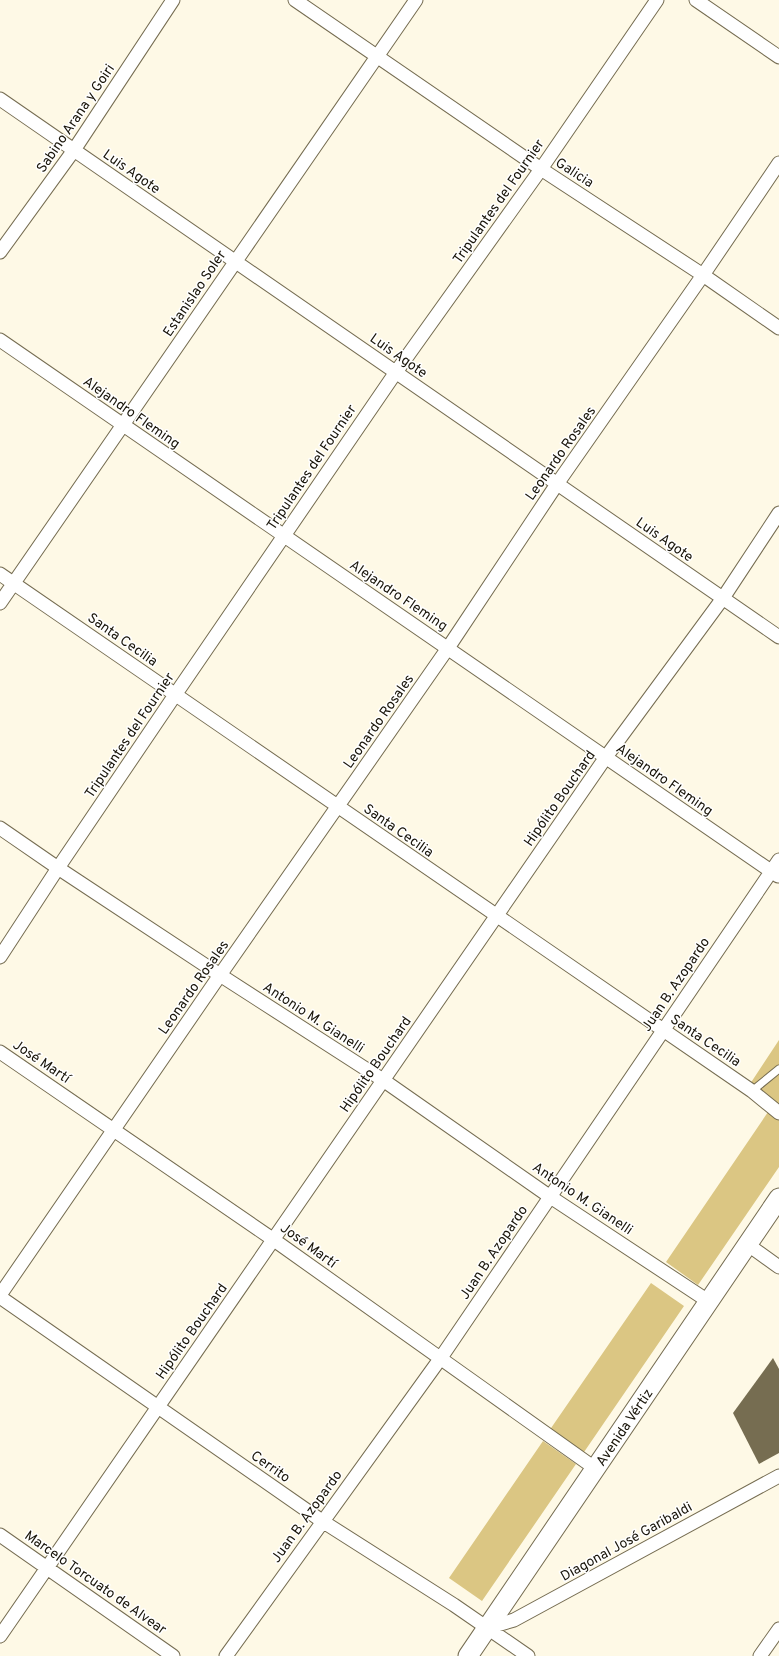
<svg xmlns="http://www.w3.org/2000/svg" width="779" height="1656" font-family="Overpass,sans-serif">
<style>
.green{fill:#dbc683}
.building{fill:#766d51}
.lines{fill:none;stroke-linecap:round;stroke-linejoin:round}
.lane-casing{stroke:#756c51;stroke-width:9}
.street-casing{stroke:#756c51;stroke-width:15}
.secondary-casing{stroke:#756c51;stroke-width:21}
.lane{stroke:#fff;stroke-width:7}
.street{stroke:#fff;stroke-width:13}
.secondary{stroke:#fff;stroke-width:19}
.labels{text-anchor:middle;stroke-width:3;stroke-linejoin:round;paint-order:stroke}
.street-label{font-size:14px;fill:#181409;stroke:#fff}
</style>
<rect width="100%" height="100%" fill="#fef9e6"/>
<path class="green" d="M779,1040V1107L750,1084Z
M768,1112L779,1120V1167L698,1285L666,1262Z
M651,1283L684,1306L582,1455L549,1431Z
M543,1441L576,1464L482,1601L449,1578Z"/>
<path class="building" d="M773,1358L779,1369V1453L759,1464L733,1413Z"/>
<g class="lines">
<g class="lane-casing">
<path id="lane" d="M752,1091L779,1069"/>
</g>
<g class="street-casing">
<path id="street" d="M295,0L541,169L703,275L779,328
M696,0L779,57
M0,99L779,637
M0,252L74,150L173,0
M0,340L778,876
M0,574L752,1091L779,1113
M0,603L416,0
M0,828L58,868L220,975L383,1080L549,1196L708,1301
M0,957L58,868L175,695L396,372L541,169L657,0
M0,1052L274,1240L596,1469
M747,1244L779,1267
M0,1295L220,975L448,648L557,484L703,275L779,163
M0,1297L322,1521L454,1605L528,1656
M0,1535L173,1656
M487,1628L514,1620L779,1476
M0,1636L606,757L723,598L779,513
M226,1656L440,1359L779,860
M760,1656L779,1629"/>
</g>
<g class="secondary-casing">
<path id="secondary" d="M468,1656L779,1198"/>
</g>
<use href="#lane" class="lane"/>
<use href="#street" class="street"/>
<use href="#secondary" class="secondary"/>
</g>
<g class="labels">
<g class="street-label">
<text transform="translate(75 118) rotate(-56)" y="5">Sabino Arana y Goiri</text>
<text transform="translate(132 171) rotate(35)" y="5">Luis Agote</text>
<text transform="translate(575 172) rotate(33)" y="5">Galicia</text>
<text transform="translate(498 201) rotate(-55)" y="5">Tripulantes del Fournier</text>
<text transform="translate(194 293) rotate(-56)" y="5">Estanislao Soler</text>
<text transform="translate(399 355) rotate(35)" y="5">Luis Agote</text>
<text transform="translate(132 412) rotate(35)" y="5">Alejandro Fleming</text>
<text transform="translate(560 453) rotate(-55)" y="5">Leonardo Rosales</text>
<text transform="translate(311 467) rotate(-56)" y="5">Tripulantes del Fournier</text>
<text transform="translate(665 539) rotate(35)" y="5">Luis Agote</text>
<text transform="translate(399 595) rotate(34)" y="5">Alejandro Fleming</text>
<text transform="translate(123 639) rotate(35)" y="5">Santa Cecilia</text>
<text transform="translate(378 721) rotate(-55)" y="5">Leonardo Rosales</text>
<text transform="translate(129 735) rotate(-56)" y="5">Tripulantes del Fournier</text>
<text transform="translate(665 779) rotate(35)" y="5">Alejandro Fleming</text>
<text transform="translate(559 798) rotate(-55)" y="5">Hipólito Bouchard</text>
<text transform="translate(399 830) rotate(35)" y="5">Santa Cecilia</text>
<text transform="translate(675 984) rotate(-56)" y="5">Juan B. Azopardo</text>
<text transform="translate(193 987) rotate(-55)" y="5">Leonardo Rosales</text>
<text transform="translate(314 1017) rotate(33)" y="5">Antonio M. Gianelli</text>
<text transform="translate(706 1040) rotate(34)" y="5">Santa Cecilia</text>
<text transform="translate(42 1061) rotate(34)" y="5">José Martí</text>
<text transform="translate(375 1064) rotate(-55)" y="5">Hipólito Bouchard</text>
<text transform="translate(583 1198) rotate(34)" y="5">Antonio M. Gianelli</text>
<text transform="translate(309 1245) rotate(36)" y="5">José Martí</text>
<text transform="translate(493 1252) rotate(-56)" y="5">Juan B. Azopardo</text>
<text transform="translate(191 1331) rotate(-55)" y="5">Hipólito Bouchard</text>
<text transform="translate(624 1427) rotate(-56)" y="5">Avenida Vértiz</text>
<text transform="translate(271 1466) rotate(35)" y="5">Cerrito</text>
<text transform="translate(306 1516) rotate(-54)" y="5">Juan B. Azopardo</text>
<text transform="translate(626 1541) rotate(-29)" y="5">Diagonal José Garibaldi</text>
<text transform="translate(96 1582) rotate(35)" y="5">Marcelo Torcuato de Alvear</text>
</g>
</g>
</svg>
